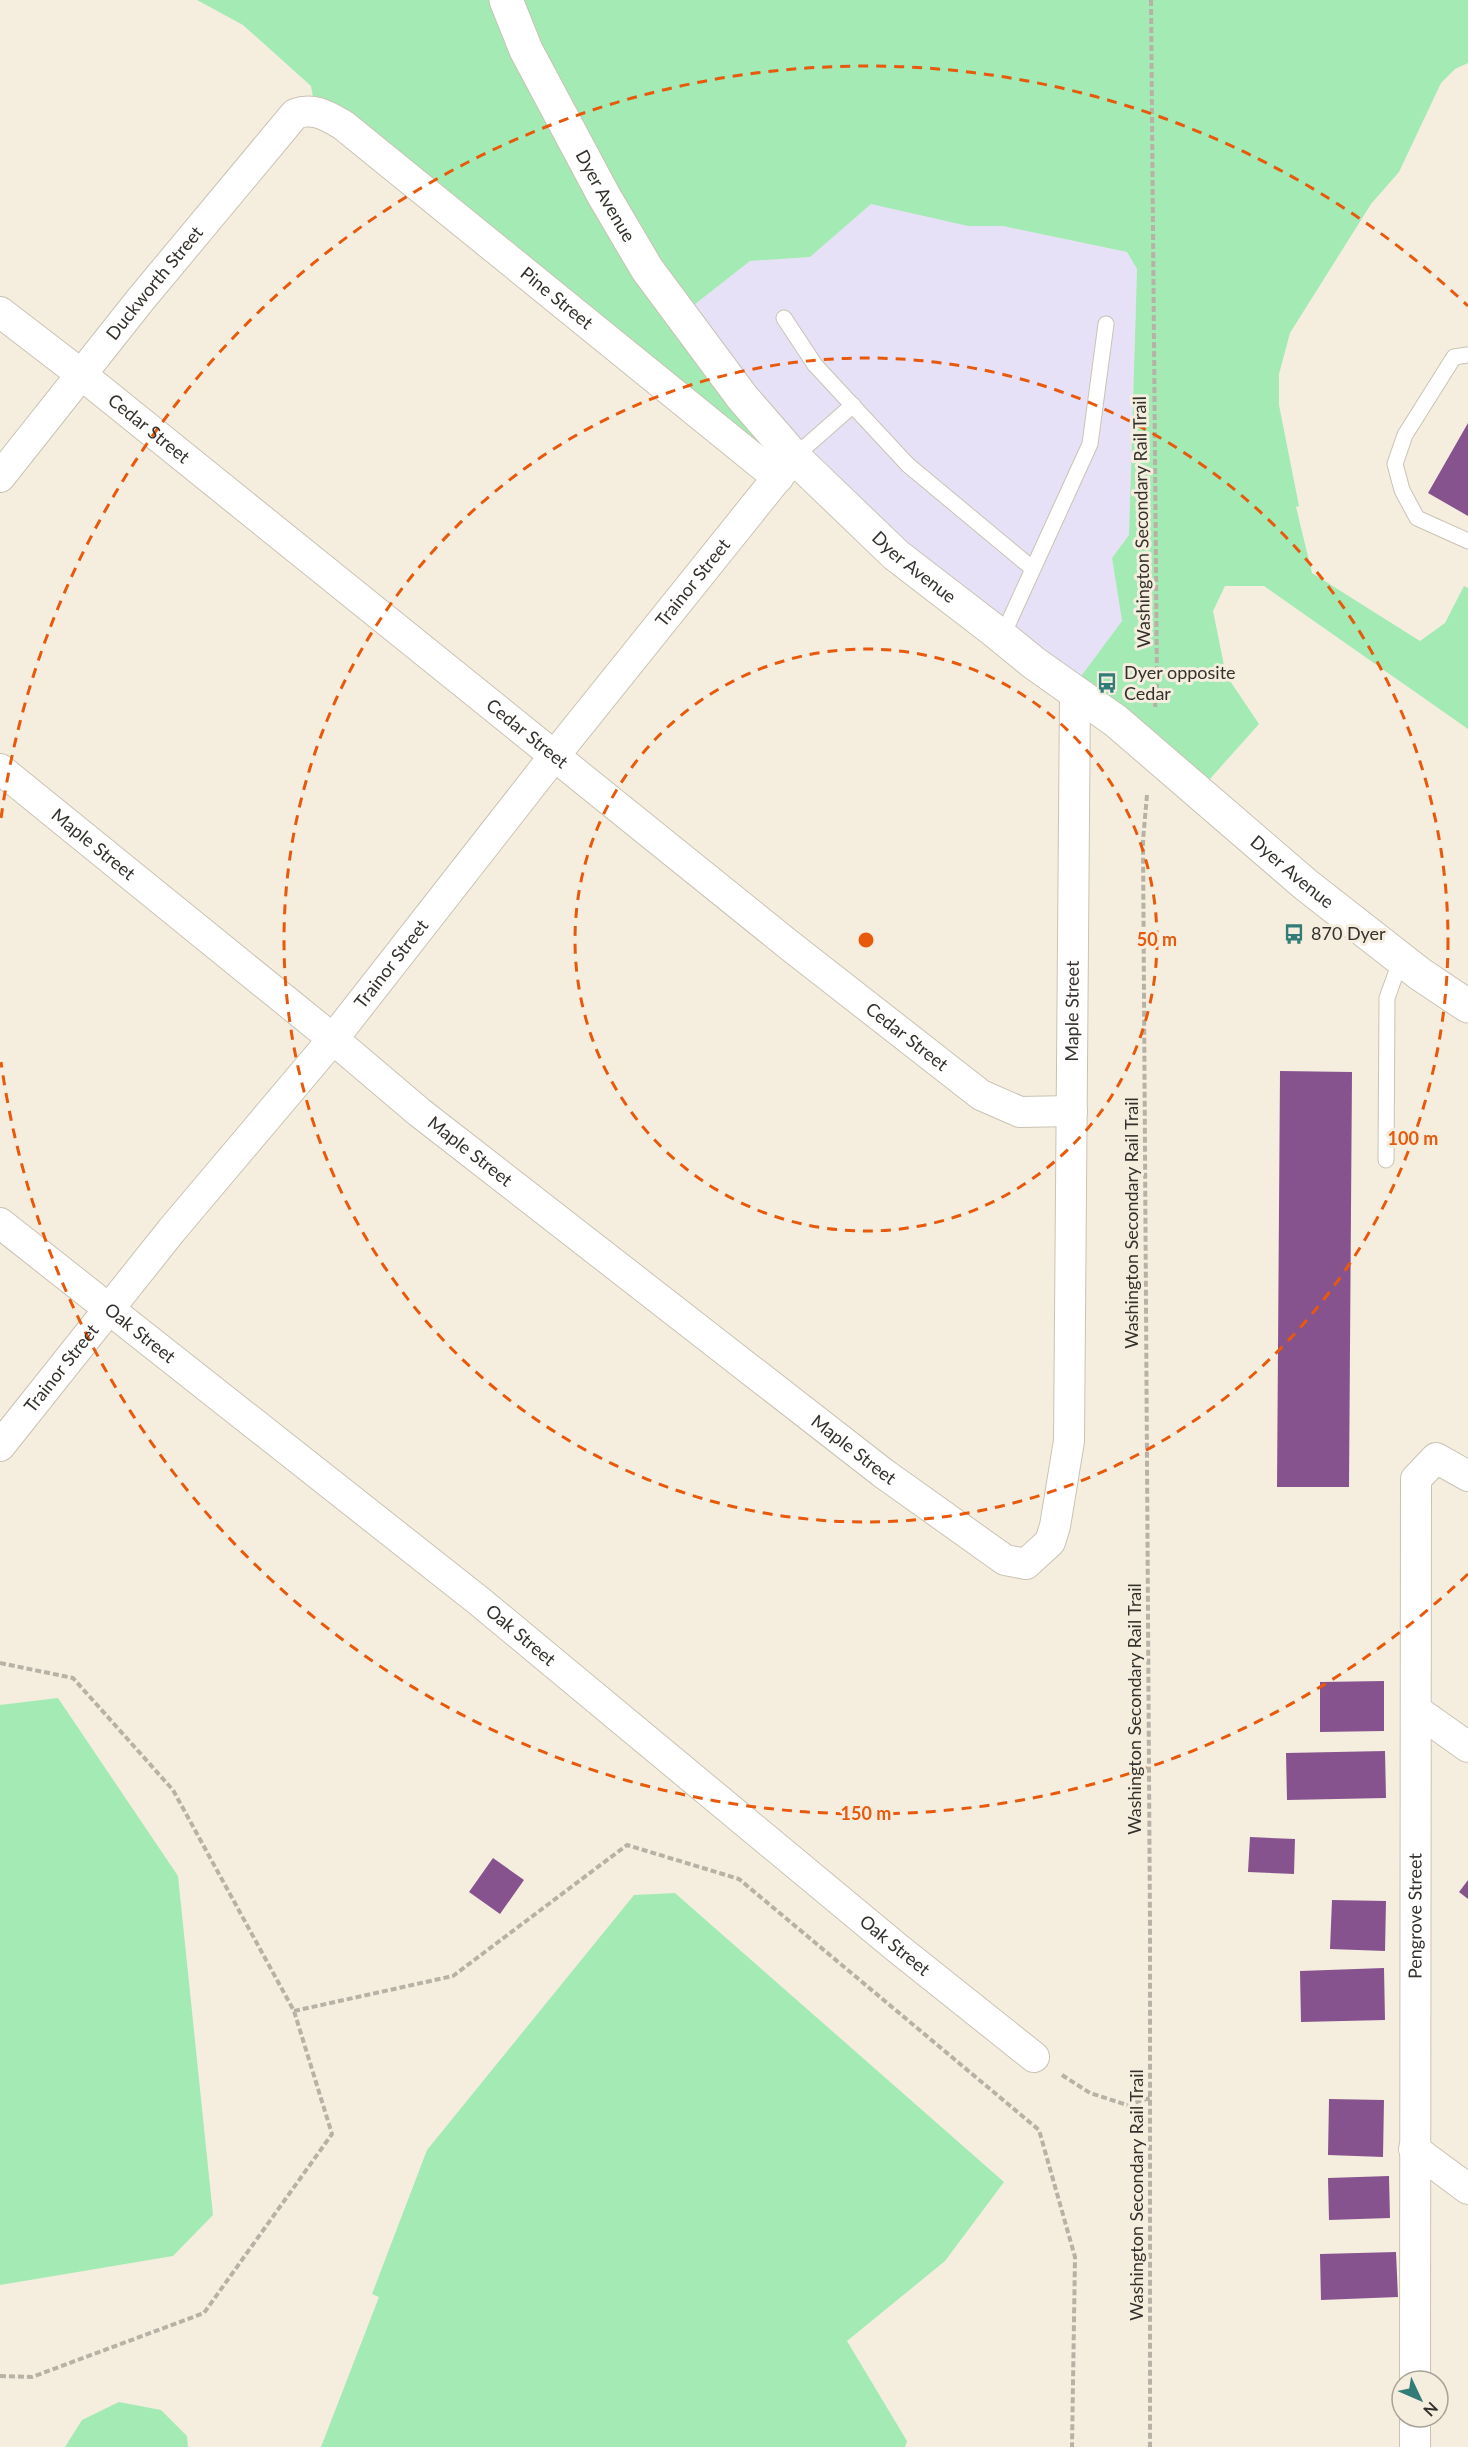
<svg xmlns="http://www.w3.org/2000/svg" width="1468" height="2447" font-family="Lato,sans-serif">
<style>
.commercial{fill:#e7e1f7}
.green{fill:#a3eab4}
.building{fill:#86538e}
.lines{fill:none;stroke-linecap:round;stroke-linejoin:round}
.service-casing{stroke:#c9c3b4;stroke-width:17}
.minor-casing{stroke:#c9c3b4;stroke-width:32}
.secondary-casing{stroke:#c9c3b4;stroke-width:35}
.path{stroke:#b8b2a6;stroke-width:4;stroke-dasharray:6 3;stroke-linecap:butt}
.service{stroke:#fff;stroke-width:15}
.minor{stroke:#fff;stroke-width:30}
.secondary{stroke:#fff;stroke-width:33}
.ring{fill:none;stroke:#e8590c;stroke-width:3;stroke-dasharray:10 8}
.labels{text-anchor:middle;stroke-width:6;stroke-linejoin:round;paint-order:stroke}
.street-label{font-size:18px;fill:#34312c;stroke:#f5eedf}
.poi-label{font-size:18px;fill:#34312c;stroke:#f5eedf;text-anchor:start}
.centre{fill:#e8590c;stroke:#f5eedf;stroke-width:3}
.ring-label{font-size:18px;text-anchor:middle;font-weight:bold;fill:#e8590c;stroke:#f5eedf;stroke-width:6;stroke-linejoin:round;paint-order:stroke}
</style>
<rect width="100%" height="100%" fill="#f5eedf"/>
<path class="commercial" d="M876,199L1127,252L1137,269L1129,535L1112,558L1122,621L1073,687L923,577L685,312L750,261L810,257Z"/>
<path class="green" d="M197,0H1468V63L1455,69L1441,83L1399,172L1371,204L1290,333L1279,374V405L1299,506L1296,507L1312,573L1420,641L1445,623L1464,586L1468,588V729L1264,586H1225L1213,611L1226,675L1259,724L1200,790L1073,687L1122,621L1112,558L1129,535L1137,269L1127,252L1003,226H968L871,204L810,257L750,261L685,312L786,450L781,476L316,114L311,86L243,25Z
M58,1698L178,1876L213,2215L173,2256L0,2285V1705Z
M675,1893L1004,2182L945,2261L847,2341L907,2441L905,2447H321L379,2297L372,2294L427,2150L634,1895Z
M119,2402L161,2410L187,2436L188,2447H65L82,2420Z"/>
<path class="building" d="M1468,423V516L1428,493Z
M1280,1071L1352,1072L1349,1487H1277Z
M1384,1681V1731L1320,1732V1682Z
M1385,1751L1386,1798L1287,1800L1286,1753Z
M1250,1837L1295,1839L1294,1874L1248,1872Z
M493,1858L524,1880L500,1914L469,1892Z
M1468,1880V1899L1459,1892Z
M1332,1900L1386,1901L1385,1951L1330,1949Z
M1384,1968L1385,2020L1301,2022L1300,1971Z
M1329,2099L1384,2100L1383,2157L1328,2155Z
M1389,2176L1390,2218L1329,2220L1328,2178Z
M1396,2252L1398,2297L1321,2300L1320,2254Z"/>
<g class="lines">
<g class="service-casing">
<path id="service" d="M784,318L815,365L908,465L1033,569
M1468,355L1454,357L1405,435L1395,464L1402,490L1417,518L1468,541
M794,457L853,405
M1002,637L1090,444L1106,324
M1386,1160L1387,998L1401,959"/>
</g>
<g class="minor-casing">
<g id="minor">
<path id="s1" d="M0,312L82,375L789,945L981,1095L1020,1112L1072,1111"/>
<path id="s2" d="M0,477L141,299L295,114C314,107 327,116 343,125L778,478"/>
<path id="s3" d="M0,769L333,1039L419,1112L883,1473L1005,1560L1026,1564L1050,1542L1055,1526L1069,1441L1075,693"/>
<path id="s4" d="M0,1223L479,1601L896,1947L1034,2057"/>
<path id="s5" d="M0,1446L171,1231L333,1039L555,755L794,457"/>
<path d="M1416,1710L1468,1747"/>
<path d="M1414,2149L1468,2189"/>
<path id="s6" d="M1415,2381L1416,1479L1436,1458L1468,1476"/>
<path d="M1415,2417V2447"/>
</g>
</g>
<g class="secondary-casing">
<g id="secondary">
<path id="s7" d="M506,0L526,50L604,196L647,269L742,397L794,457L896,555L996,632L1034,663L1116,721L1305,884L1420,974L1468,1006"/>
</g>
</g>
<path class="path" d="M1151,0L1157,684L1155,707
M1147,795L1143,840L1150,1926V2447
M0,1663L73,1678L173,1790L294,2011L332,2134L204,2313L32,2377L0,2376
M294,2011L453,1976L627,1845L739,1879L1039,2130L1075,2257L1072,2447
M1062,2075L1090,2093L1127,2105L1150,2098"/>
<use href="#service" class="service"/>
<use href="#minor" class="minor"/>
<use href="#secondary" class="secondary"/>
</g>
<g class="ring">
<circle cx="866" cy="940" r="291"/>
<circle cx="866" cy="940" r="582"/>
<path d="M1468 1574A874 874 0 0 1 1 1062M1 818A874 874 0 0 1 1468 306"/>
</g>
<defs>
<g id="bus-bare" transform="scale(1.62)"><path d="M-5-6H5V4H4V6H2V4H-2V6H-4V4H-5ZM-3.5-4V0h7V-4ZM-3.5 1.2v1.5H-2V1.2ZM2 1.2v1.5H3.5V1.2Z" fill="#337b77" stroke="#f5eedf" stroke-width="2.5" paint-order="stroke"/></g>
</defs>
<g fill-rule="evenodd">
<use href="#bus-bare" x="1107" y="683"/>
<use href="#bus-bare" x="1294" y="934"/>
</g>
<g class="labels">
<g class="street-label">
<text dy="6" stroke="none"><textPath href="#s7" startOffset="220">Dyer Avenue</textPath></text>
<text dy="6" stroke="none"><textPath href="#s2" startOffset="248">Duckworth Street</textPath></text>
<text dy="6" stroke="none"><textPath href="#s2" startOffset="794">Pine Street</textPath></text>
<text dy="6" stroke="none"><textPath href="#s1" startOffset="189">Cedar Street</textPath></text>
<text transform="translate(1142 522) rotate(-91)" y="6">Washington Secondary Rail Trail</text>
<text dy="6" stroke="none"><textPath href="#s7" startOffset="706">Dyer Avenue</textPath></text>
<text dy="6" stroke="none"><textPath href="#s5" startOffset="1107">Trainor Street</textPath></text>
<text dy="6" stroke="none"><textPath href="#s1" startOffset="675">Cedar Street</textPath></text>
<text dy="6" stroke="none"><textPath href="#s3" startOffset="120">Maple Street</textPath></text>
<text dy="6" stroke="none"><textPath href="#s7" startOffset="1192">Dyer Avenue</textPath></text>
<text dy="6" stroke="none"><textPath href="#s5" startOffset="621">Trainor Street</textPath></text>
<text dy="6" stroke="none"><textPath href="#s3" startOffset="1866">Maple Street</textPath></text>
<text dy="6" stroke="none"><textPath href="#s1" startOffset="1161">Cedar Street</textPath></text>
<text dy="6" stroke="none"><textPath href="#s3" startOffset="606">Maple Street</textPath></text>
<text transform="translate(1132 1223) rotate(-90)" y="6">Washington Secondary Rail Trail</text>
<text dy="6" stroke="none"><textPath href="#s4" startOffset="178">Oak Street</textPath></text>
<text dy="6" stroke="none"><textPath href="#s5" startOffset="99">Trainor Street</textPath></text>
<text dy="6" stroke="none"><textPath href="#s3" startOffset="1092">Maple Street</textPath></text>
<text dy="6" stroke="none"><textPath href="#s4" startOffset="664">Oak Street</textPath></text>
<text transform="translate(1135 1709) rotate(-90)" y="6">Washington Secondary Rail Trail</text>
<text dy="6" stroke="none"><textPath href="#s6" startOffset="465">Pengrove Street</textPath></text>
<text dy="6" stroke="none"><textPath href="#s4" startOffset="1150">Oak Street</textPath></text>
<text transform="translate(1137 2195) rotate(-90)" y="6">Washington Secondary Rail Trail</text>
</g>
<g class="poi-label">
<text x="1124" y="679">Dyer opposite<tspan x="1124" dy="21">Cedar</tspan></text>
<text x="1311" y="940">870 Dyer</text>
</g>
</g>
<circle cx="866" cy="940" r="9" class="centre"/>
<g class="ring-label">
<text x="1157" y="946">50 m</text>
<text x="1413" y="1145">100 m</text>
<text x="866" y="1820">150 m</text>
</g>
<g transform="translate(1420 2399) rotate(134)"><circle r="28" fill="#f5eedf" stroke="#a8a297" stroke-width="1.5"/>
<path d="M0-4.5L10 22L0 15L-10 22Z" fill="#337b77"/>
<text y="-9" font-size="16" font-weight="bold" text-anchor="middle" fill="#34312c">N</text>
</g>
</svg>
